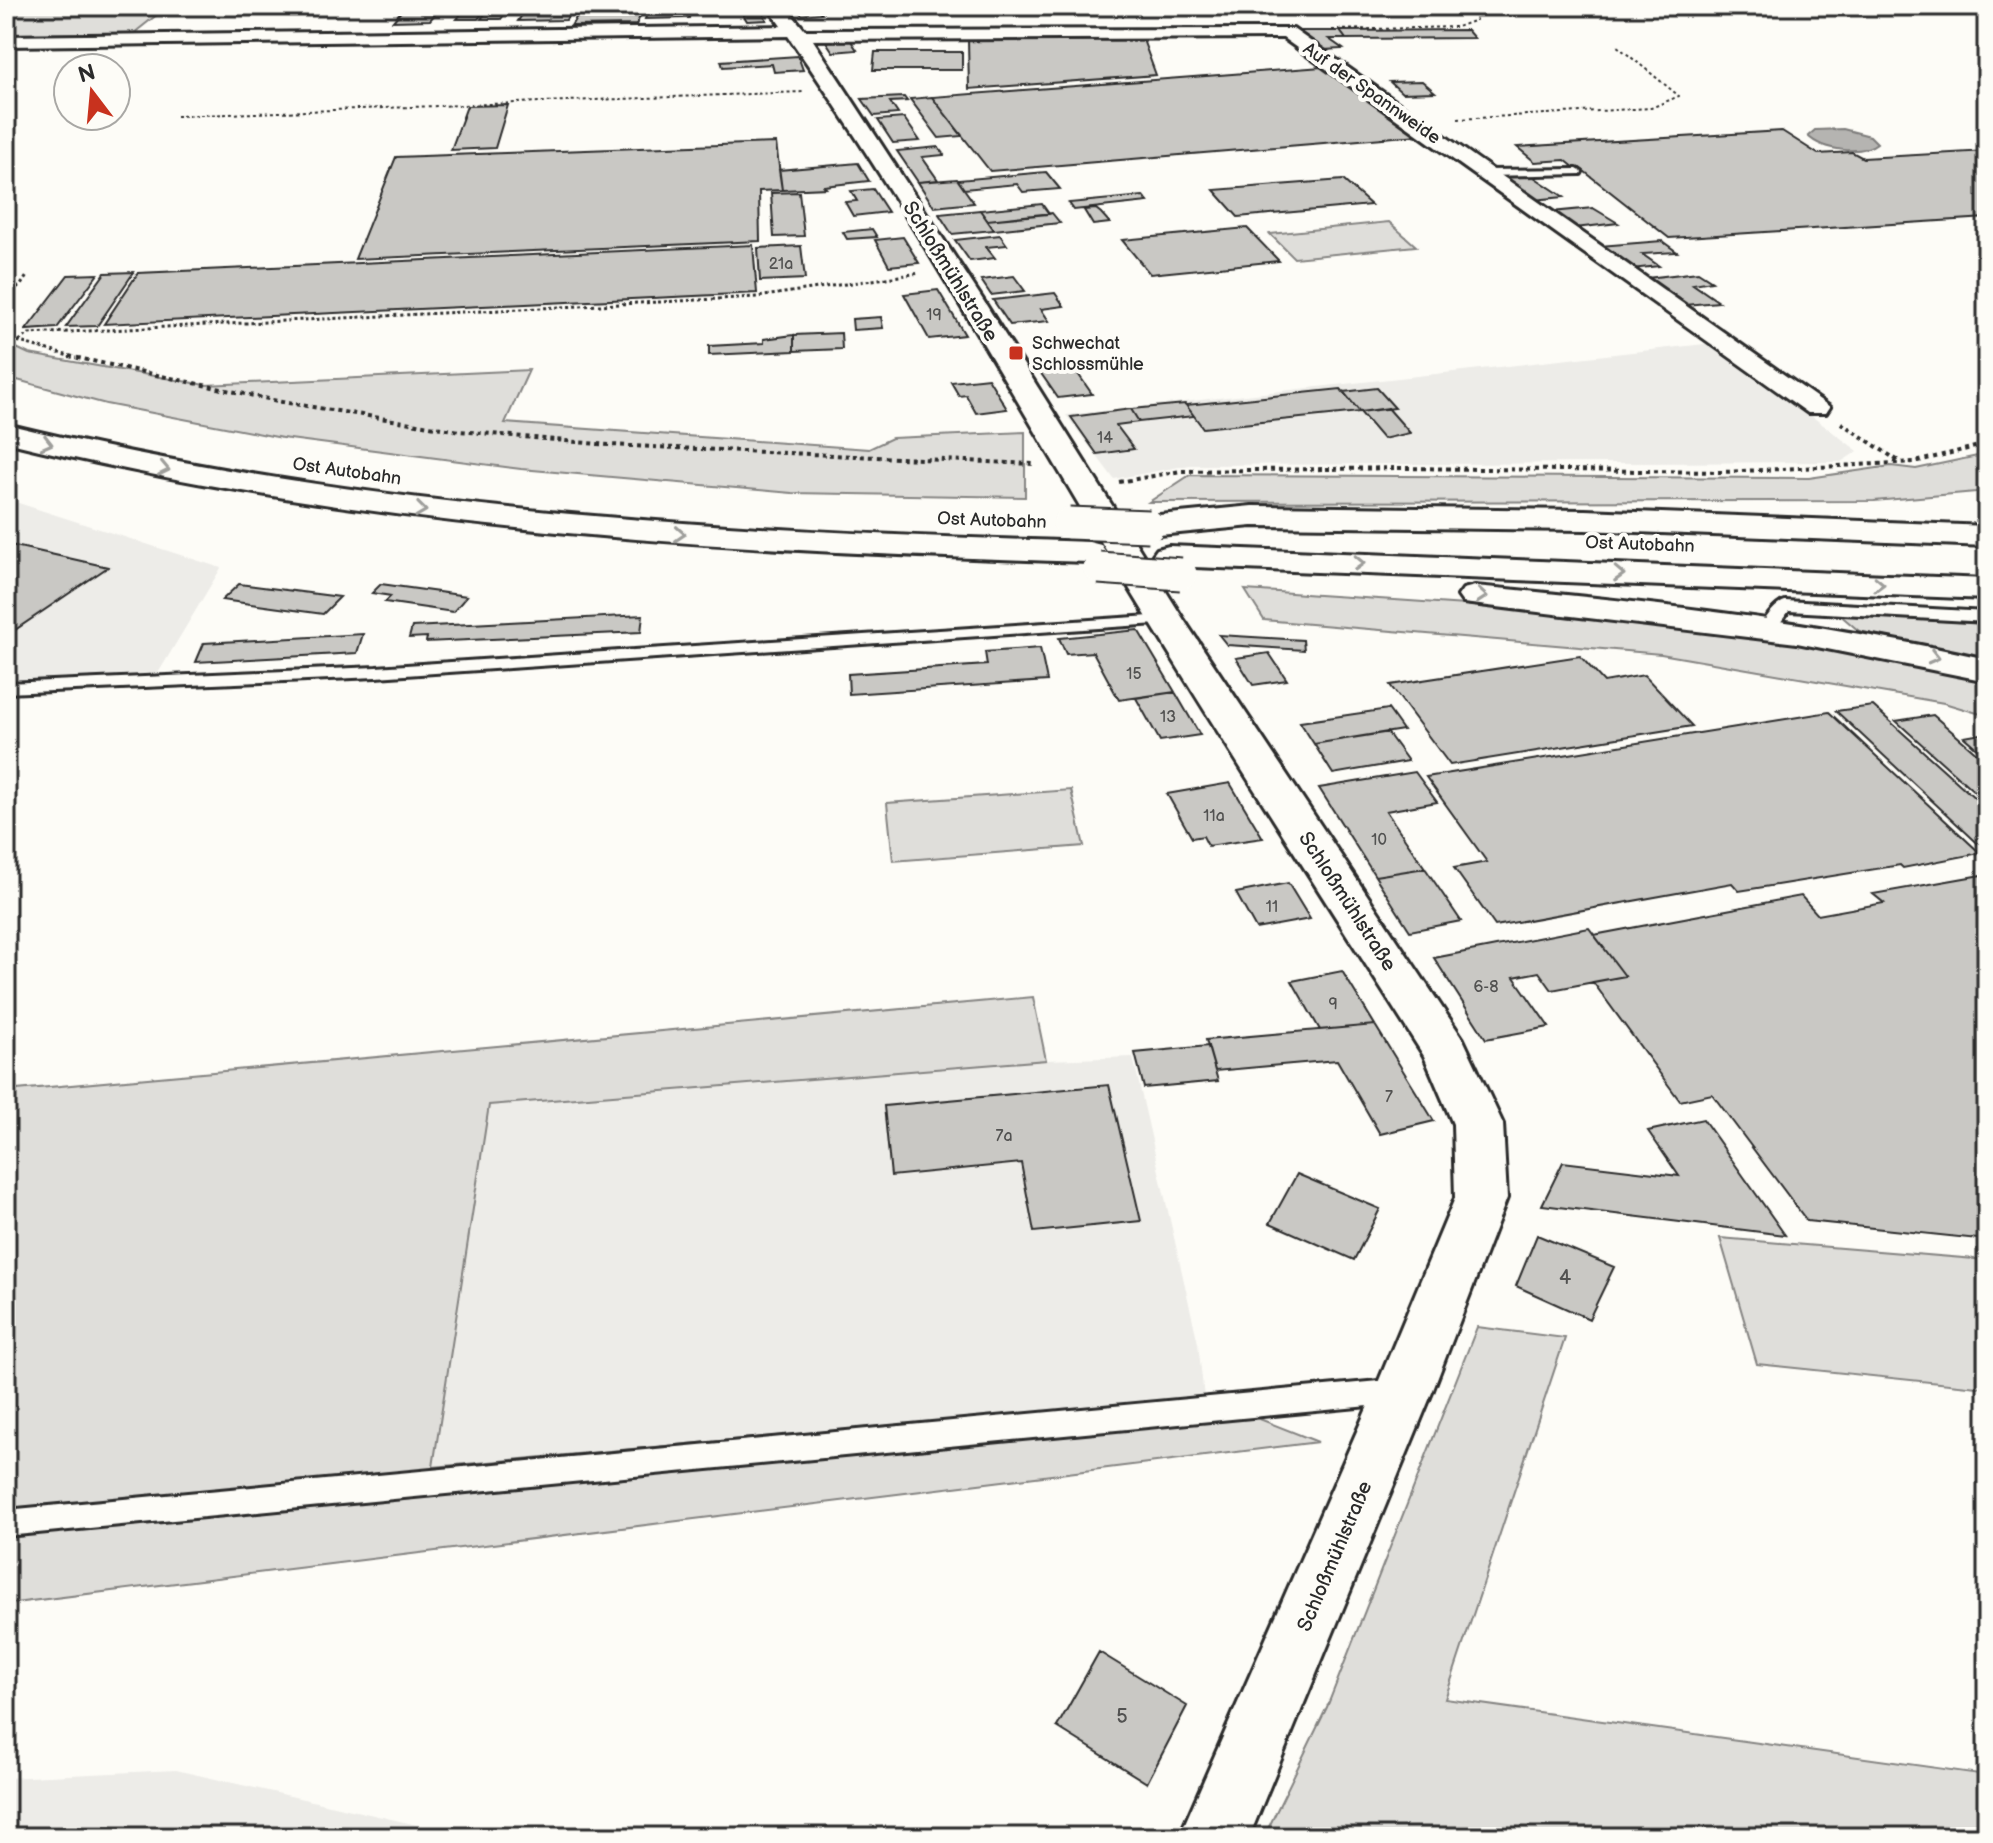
<svg xmlns="http://www.w3.org/2000/svg" width="1993" height="1843" font-family="'Balsamiq Sans',sans-serif">
<style>
.built{fill:#edece8}
.green{fill:#dfdeda;stroke:#858482;stroke-width:2}
.water{fill:#b5b4b1;stroke:#7e7d7b;stroke-width:2}
.building{fill:#c9c8c4;stroke:#2b2b2b;stroke-width:2}
.lines{fill:none;stroke-linecap:round;stroke-linejoin:round}
.lane-casing{stroke:#2b2b2b;stroke-width:6}
.street-casing{stroke:#2b2b2b;stroke-width:6}
.secondary-casing{stroke:#2b2b2b;stroke-width:6}
.highway-casing{stroke:#2b2b2b;stroke-width:6}
.path-far2{stroke:#2b2b2b;stroke-width:2;stroke-dasharray:3 3;stroke-linecap:butt}
.path-far1{stroke:#2b2b2b;stroke-width:3;stroke-dasharray:3 3;stroke-linecap:butt}
.path{stroke:#2b2b2b;stroke-width:4;stroke-dasharray:4 4;stroke-linecap:butt}
.lane{fill:#fdfcf7;fill-rule:evenodd}
.street{fill:#fdfcf7;fill-rule:evenodd}
.secondary{fill:#fdfcf7;fill-rule:evenodd}
.highway{fill:#fdfcf7;fill-rule:evenodd}
.highway-bridge-casing{stroke:#2b2b2b;stroke-width:35;stroke-linecap:butt}
.highway-bridge{stroke:#fdfcf7;stroke-width:31}
.oneway{stroke:#9e9e9b}
.poi-dot{fill:#c8321e;stroke:#fdfcf7;stroke-width:3}
.labels{text-anchor:middle;stroke-width:8;stroke-linejoin:round;paint-order:stroke}
.number-label{font-size:16px;fill:#525251}
.far-street-label{font-size:18px;fill:#2b2b2b;stroke:#fdfcf7}
.far-poi-label{font-size:18px;fill:#2b2b2b;stroke:#fdfcf7;text-anchor:start}
.street-label{font-size:20px;fill:#2b2b2b;stroke:#fdfcf7}
.near-number-label{font-size:20px;fill:#525251}
</style>
<rect width="100%" height="100%" fill="#fdfcf7"/>
<filter id="ink" filterUnits="userSpaceOnUse"><feTurbulence type="fractalNoise" baseFrequency=".0125" numOctaves="2"/><feDisplacementMap in="SourceGraphic" scale="16" xChannelSelector="R" yChannelSelector="G"/><feConvolveMatrix kernelMatrix="1 2 1 2 8 2 1 2 1" color-interpolation-filters="sRGB"/></filter>
<g filter="url(#ink)">
<path class="built" d="M1714,343L1858,451L1841,462L1190,465L1114,479L1066,415Z
M6,499L221,568L151,685L6,693Z
M1133,1057L1198,1343L1204,1397L433,1467L489,1105L1046,1060Z
M176,1770L470,1837H6V1778Z"/>
<path class="green" d="M6,6H168L134,33L6,34Z
M1389,222L1416,246L1294,258L1270,234Z
M6,343L29,354L205,385L529,370L505,423L869,449L892,438L1025,432V497L792,493L521,469L282,438L106,404L6,377Z
M1987,454V488L1976,492L1874,501L1149,502L1190,475L1809,478L1891,466L1916,469Z
M1245,590C1493,607 1746,618 1987,683V716L1944,703L1661,654L1264,620Z
M1839,614L1987,624V659L1859,631Z
M1071,790L1084,846L893,861L887,803Z
M1033,997L1046,1060L489,1105L433,1467L1204,1397L1318,1442L6,1604V1091Z
M1720,1238L1987,1260V1388L1757,1364Z
M1477,1327L1565,1338L1445,1699L1987,1775V1837H1264L1327,1707Z"/>
<path class="water" d="M1843,129L1870,136L1877,143C1861,156 1822,150 1808,136L1815,130Z"/>
<path class="building" d="M583,6H645L636,25L571,26Z
M648,6H715L714,9H646Z
M738,6H758L767,20L747,21Z
M795,6H846L817,8L822,13L802,15Z
M465,9H485L478,19H457Z
M489,9H508L501,19H481Z
M672,9L693,10L692,13H699L690,14L689,18L645,19L648,11Z
M402,10H426L423,13H436L430,20L393,21Z
M524,12H570L566,20L518,21Z
M1467,30L1474,38L1346,39L1340,31Z
M1294,31H1340L1346,39H1329L1343,49L1323,50Z
M957,35V41H851L857,50L833,52L823,37Z
M1142,37L1156,75L969,89L968,39Z
M875,52H962V70H873Z
M798,56L803,70L774,72L772,64L723,67L721,61Z
M1322,67L1419,135L990,171L932,97Z
M1422,81L1435,92L1402,93L1390,82Z
M904,97L907,101L890,102L898,114L874,116L862,99Z
M932,97L962,136L939,138L910,99Z
M508,105L495,148L451,150L467,106Z
M904,118L920,141L893,143L878,120Z
M1782,131L1818,154L1852,152L1863,158L1987,151V218L1669,238L1580,168H1575L1565,160L1535,162L1517,147Z
M776,143L782,190L759,191L760,241L355,259L396,157Z
M938,147L944,155L922,157L938,180L918,182L897,151Z
M858,163L869,181L824,186L826,188L782,190L779,170Z
M1046,172L1060,189L1023,192L1017,184L964,189L958,180Z
M1531,175L1564,197L1533,200L1500,178Z
M957,179L974,203L934,207L918,182Z
M1343,180L1371,205L1238,217L1214,190Z
M873,189L888,212L853,216L845,202L857,201L851,191Z
M799,192L804,236L774,237L771,193Z
M1143,196L1148,202L1074,210L1069,203Z
M1042,204L1049,214L987,220L980,210Z
M1593,208L1618,223L1575,228L1551,212Z
M1096,209L1101,213L1110,223L1093,225L1084,210Z
M980,210L994,230L952,234L939,214Z
M1052,213L1060,223L994,230L987,220Z
M1247,228L1279,261L1150,274L1122,240Z
M872,229L877,237L847,239L843,232Z
M1000,235L1007,245L986,247L995,258L970,261L955,240Z
M903,237L919,263L889,266L875,240Z
M1662,241L1677,252L1642,254L1659,266L1631,269L1599,246Z
M753,245L757,293L104,324L138,273Z
M801,246L805,279L760,281L758,248Z
M134,272L97,326L66,327L105,273Z
M1698,272L1712,281L1693,284L1719,302L1685,305L1647,278Z
M98,274L57,328L26,330L68,275Z
M1014,276L1025,291L991,295L981,280Z
M938,290L965,335L929,339L904,294Z
M1055,293L1064,306L1041,309L1049,321L1010,325L993,300Z
M881,317L883,328L853,330L852,319Z
M841,333L842,349L794,351V335Z
M794,335V351L709,355V346L764,343V339Z
M1074,368L1092,394L1058,398L1040,372Z
M988,378L1007,409L976,413L966,395L959,396L951,382Z
M1377,388L1395,408L1360,412L1343,392Z
M1341,389L1360,412L1203,428L1186,405Z
M1185,404L1194,416L1139,422L1131,409Z
M1388,408L1410,433L1383,439L1360,412Z
M1131,409L1139,422L1116,425L1134,449L1097,454L1071,417Z
M6,544L108,567L6,636Z
M239,584L340,597L323,614L222,600Z
M381,584L467,596L453,612L385,602L391,596L372,593Z
M643,615L641,632L426,642L427,637L409,638L412,627Z
M1138,630L1175,692L1119,700L1093,652L1066,654L1059,638Z
M363,634L357,653L196,662L204,643Z
M1219,635L1303,640L1304,650L1227,645Z
M1040,648L1047,681L849,694L848,674L987,665L985,652Z
M1269,653L1287,680L1253,685L1236,658Z
M1580,656L1604,682L1644,675L1692,726L1450,765L1390,685Z
M1175,692L1200,735L1160,741L1136,698Z
M1873,706L1987,809V852L1836,711Z
M1388,709L1403,730L1314,744L1300,722Z
M1829,712L1980,853L1903,868L1900,865L1739,891L1732,883L1495,926L1454,868L1487,862L1426,777Z
M1933,715L1987,762V803L1896,721Z
M1387,732L1408,761L1333,774L1314,744Z
M1987,733V757L1964,737Z
M1415,772L1437,802L1386,811L1425,868L1375,876L1319,788Z
M1230,783L1263,838L1208,846L1203,836L1192,838L1167,794Z
M1425,868L1461,921L1410,931L1375,876Z
M1987,874V1240L1807,1221L1712,1094L1680,1101L1593,982L1625,976L1594,935L1801,896L1818,915L1884,903L1873,894Z
M1288,883L1310,919L1256,929L1236,893Z
M1589,928L1625,976L1552,990L1539,972L1514,977L1549,1027L1486,1039L1434,958Z
M1342,971L1375,1025L1320,1030L1292,981Z
M1375,1025L1434,1121L1380,1134L1337,1060L1215,1071L1206,1040Z
M1208,1046L1218,1081L1144,1088L1135,1053Z
M1109,1085L1141,1221L1034,1232L1021,1163L891,1176L884,1106Z
M1703,1119L1785,1235L1542,1205L1563,1162L1679,1176L1648,1131Z
M1297,1174L1380,1209L1354,1260L1270,1223Z
M1537,1235L1614,1267L1589,1319L1516,1286Z
M1099,1652L1187,1706L1147,1783L1057,1727Z"/>
<g class="lines">
<g class="lane-casing">
<path id="lane" d="M1577,169L1582,172L1581,174L1486,176L1481,173L1486,170Z
M1785,601L1987,612V622L1789,611L1774,631H1762C1760,623 1775,604 1785,601Z
M1166,615L1172,617V623L376,677L6,693V683L376,667Z
M1400,1379L1409,1383L1413,1391L1409,1399L1400,1403L6,1536V1510Z"/>
</g>
<g class="street-casing">
<path id="street" d="M794,26L802,30L1293,29L1830,407L1826,413H1808L1283,38L798,40L790,36L6,46V36Z"/>
</g>
<g class="secondary-casing">
<path id="secondary" d="M767,6H785L813,40L851,98L983,300L1184,620L1463,1039L1503,1124L1507,1198L1433,1390L1249,1837H1179L1375,1390L1455,1198L1453,1124L1424,1056C1332,911 1238,766 1148,619C1022,414 907,202 767,6Z"/>
</g>
<g class="highway-casing">
<path id="highway" d="M6,424C362,511 724,531 1089,542L1101,545L1106,552L1101,559L1089,562C723,551 363,530 6,442Z
M1252,506L1585,510L1987,526V546L1585,530L1252,526L1149,536L1137,533L1133,526L1137,519L1149,516Z
M1169,546L1987,579V599L1169,566L1157,563L1152,556L1157,549Z
M1475,586C1647,602 1818,621 1987,659V681L1797,643L1463,603L1458,596L1463,589Z"/>
</g>
<path class="path-far2" d="M1332,30L1457,27L1476,20L1474,6
M176,116L803,92
M1458,119L1651,108L1679,96L1616,45"/>
<path class="path-far1" d="M6,294L21,285L27,276
M6,338L76,358
M19,341L29,334L757,297L920,273"/>
<path class="path" d="M69,356L282,402L460,431L609,445L1033,464
M1841,423L1900,462
M1119,482L1181,471L1402,468L1723,472L1915,462L1987,444"/>
<use href="#lane" class="lane"/>
<use href="#street" class="street"/>
<use href="#secondary" class="secondary"/>
<use href="#highway" class="highway"/>
<g class="highway-bridge-casing">
<path id="highway-bridge" d="M1069,523L1149,526
M1099,568L1181,574"/>
</g>
<use href="#highway-bridge" class="highway-bridge"/>
</g>
<defs><path id="oneway-chevron" d="M-2-3.5L2.5 0L-2 3.5" fill="none" stroke-width="1.6" stroke-linecap="round" stroke-linejoin="round" transform="scale(2)"/></defs>
<g class="oneway">
<use href="#oneway-chevron" transform="translate(47 443) rotate(14)"/>
<use href="#oneway-chevron" transform="translate(164 469) rotate(12)"/>
<use href="#oneway-chevron" transform="translate(421 510) rotate(7)"/>
<use href="#oneway-chevron" transform="translate(680 534) rotate(4)"/>
<use href="#oneway-chevron" transform="translate(1359 563) rotate(2)"/>
<use href="#oneway-chevron" transform="translate(1619 574) rotate(2)"/>
<use href="#oneway-chevron" transform="translate(1879 584) rotate(2)"/>
<use href="#oneway-chevron" transform="translate(1482 596) rotate(5)"/>
<use href="#oneway-chevron" transform="translate(1934 657) rotate(14)"/>
</g>
</g>
<rect class="poi-dot" x="1008" y="345" width="16" height="16" rx="4"/>
<g class="labels">
<g class="number-label">
<text x="781" y="269">21a</text>
<text x="934" y="320">19</text>
<text x="1105" y="443">14</text>
<text x="1134" y="679">15</text>
<text x="1168" y="722">13</text>
<text x="1214" y="821">11a</text>
<text x="1379" y="845">10</text>
<text x="1272" y="912">11</text>
<text x="1486" y="992">6-8</text>
<text x="1333" y="1009">9</text>
<text x="1389" y="1102">7</text>
<text x="1004" y="1141">7a</text>
</g>
<g class="far-street-label">
<text transform="translate(1372 93) rotate(35)" y="6">Auf der Spannweide</text>
<text transform="translate(347 471) rotate(8)" y="6">Ost Autobahn</text>
<text transform="translate(992 520) rotate(2)" y="6">Ost Autobahn</text>
<text transform="translate(1640 544) rotate(2)" y="6">Ost Autobahn</text>
</g>
<g class="far-poi-label">
<text x="1032" y="349">Schwechat<tspan x="1032" dy="21">Schlossmühle</tspan></text>
</g>
<g class="street-label">
<text transform="translate(951 271) rotate(58)" y="7">Schloßmühlstraße</text>
<text transform="translate(1348 901) rotate(57)" y="7">Schloßmühlstraße</text>
<text transform="translate(1334 1556) rotate(-67)" y="7">Schloßmühlstraße</text>
</g>
<g class="near-number-label">
<text x="1565" y="1284">4</text>
<text x="1122" y="1723">5</text>
</g>
</g>
<rect width="1993" height="1843" fill="none" stroke="#fdfcf7" stroke-width="32"/>
<rect x="16" y="16" width="1961" height="1811" fill="none" stroke="#2b2b2b" stroke-width="3" filter="url(#ink)"/>
<g transform="translate(92 92) rotate(344)"><circle r="38" fill="#fdfcf7" stroke="#a9a8a5" stroke-width="2"/>
<path d="M0-6L14 30L0 20L-14 30Z" fill="#c8321e"/>
<text y="-12" font-size="22" font-weight="bold" text-anchor="middle" fill="#2b2b2b">N</text>
</g>
</svg>
